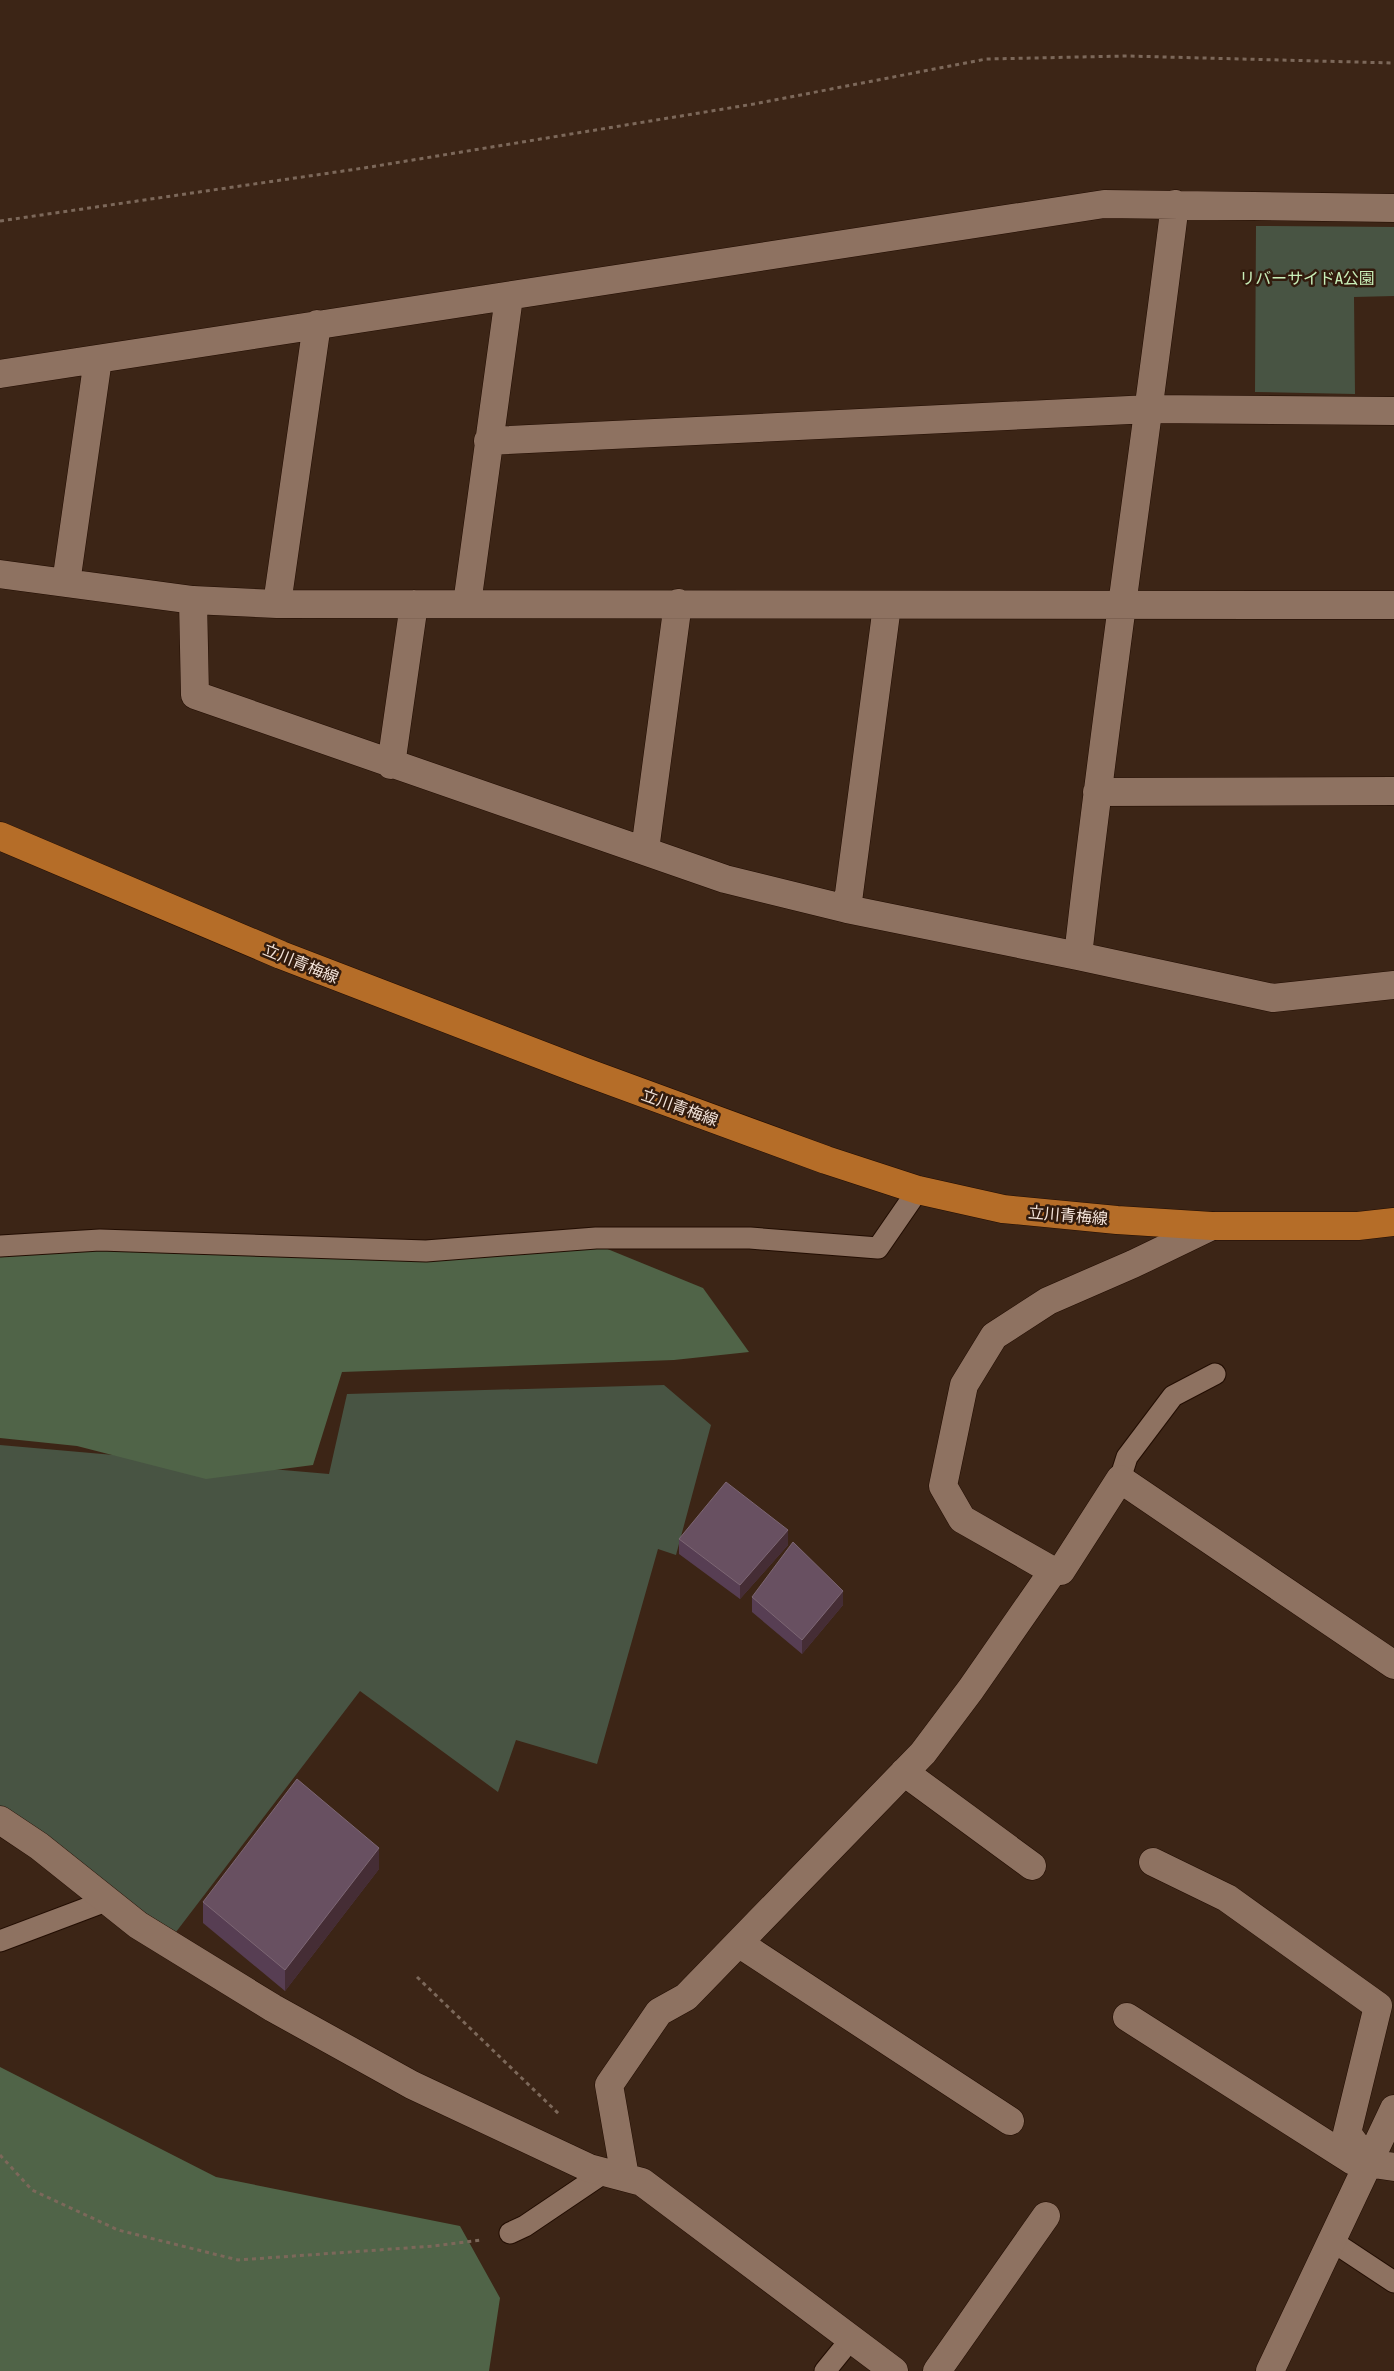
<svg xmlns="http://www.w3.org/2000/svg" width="1394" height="2371" font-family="'Asap Condensed','Noto Sans JP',sans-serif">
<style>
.green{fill:#485443}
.forest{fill:#506448}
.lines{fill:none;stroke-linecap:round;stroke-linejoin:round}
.lane-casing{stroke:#220d02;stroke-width:23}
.street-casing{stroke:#220d02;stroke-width:29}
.primary-casing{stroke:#220d02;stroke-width:29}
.path{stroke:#7c685a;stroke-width:3;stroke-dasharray:4 4;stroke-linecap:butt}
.lane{stroke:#8e7261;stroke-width:21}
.street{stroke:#8e7261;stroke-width:28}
.primary{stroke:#b56d28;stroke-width:28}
.wall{fill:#573e53}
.shaded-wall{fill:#452d35}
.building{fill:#685061;stroke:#7d6774}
.labels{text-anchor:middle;stroke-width:5;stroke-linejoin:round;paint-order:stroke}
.park-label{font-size:16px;fill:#c9efb9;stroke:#321b0d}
.street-label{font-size:16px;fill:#f3e3d9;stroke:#321b0d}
</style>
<rect width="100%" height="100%" fill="#3c2516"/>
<path class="green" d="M1256,226L1394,227V296L1354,297L1355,394L1255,392Z
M664,1385L711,1425L676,1555L658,1549L597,1764L516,1740L498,1792L360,1691L176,1932L117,1895L65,1849L0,1806V1445L329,1474L347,1394Z"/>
<path class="forest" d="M0,1243L605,1248L703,1288L749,1352L674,1360L342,1372L313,1465L206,1479L77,1446L0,1438Z
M0,2067L216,2177L460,2226L500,2298L489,2371H0Z"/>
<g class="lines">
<g class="lane-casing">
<path id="lane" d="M0,1246L100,1240L426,1251L596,1238H750L878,1248L918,1190
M1120,1479L1127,1457L1173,1396L1215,1374
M0,1941L106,1901
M510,2233L525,2226L605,2172
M1332,2241L1394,2282
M825,2371L851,2339"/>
</g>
<g class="street-casing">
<path id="street" d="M0,374L1104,204L1394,208
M488,441L1150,409L1394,411
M0,574L193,600L277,604L1394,605
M66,583L98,359
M193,600L195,695L725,879L847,909L1078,956L1273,998L1394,985
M277,604L317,324
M467,604L509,297
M391,765L414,604
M1097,792L1394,791
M645,850L678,603
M847,909L887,606
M1078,956C1106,705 1144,455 1175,204
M1053,1571H1061L1120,1479L1394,1665
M904,1772L1032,1866
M0,1820L39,1846L138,1925L273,2008L412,2085L589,2168L642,2182L894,2371
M1153,1862L1227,1898L1378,2006L1347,2133L1369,2163
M740,1944L1010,2121
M1127,2017L1353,2161L1394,2167
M625,2177L609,2085L659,2012L686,1997L923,1753L971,1689L1053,1571L962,1519L943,1486L964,1385L994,1336L1048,1301L1133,1264L1212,1226
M937,2371L1046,2216
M1270,2371L1394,2109"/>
</g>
<g class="primary-casing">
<path id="primary" d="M0,836L281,955L583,1071L826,1160L918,1190L1003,1209L1117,1220L1212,1226H1358L1394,1222"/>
</g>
<path class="path" d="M0,221L364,168L754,104L986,59L1127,56L1394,63
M417,1977L559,2114
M0,2155L32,2190L118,2230L238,2260L434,2246L481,2240"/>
<use href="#lane" class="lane"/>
<use href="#street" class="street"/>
<use href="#primary" class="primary"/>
</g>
<path class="wall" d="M679,1539L788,1545L740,1599L679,1554Z
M752,1597L843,1605L802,1654L752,1612Z
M379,1869L285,1991L203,1923V1902Z"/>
<path class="shaded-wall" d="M788,1530V1545L740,1599V1585Z
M843,1591V1605L802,1654V1640Z
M379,1848V1869L285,1991V1970Z"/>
<path class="building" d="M726,1482L788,1530L740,1585L679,1539Z
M793,1542L843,1591L802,1640L752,1597Z
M297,1779L379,1848L285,1970L203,1902Z"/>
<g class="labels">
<g class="park-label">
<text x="1307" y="284">リバーサイドA公園</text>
</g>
<g class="street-label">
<text transform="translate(301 963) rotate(22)" y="6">立川青梅線</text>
<text transform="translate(680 1107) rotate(20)" y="6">立川青梅線</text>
<text transform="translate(1068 1215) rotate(5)" y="6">立川青梅線</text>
</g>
</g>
</svg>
